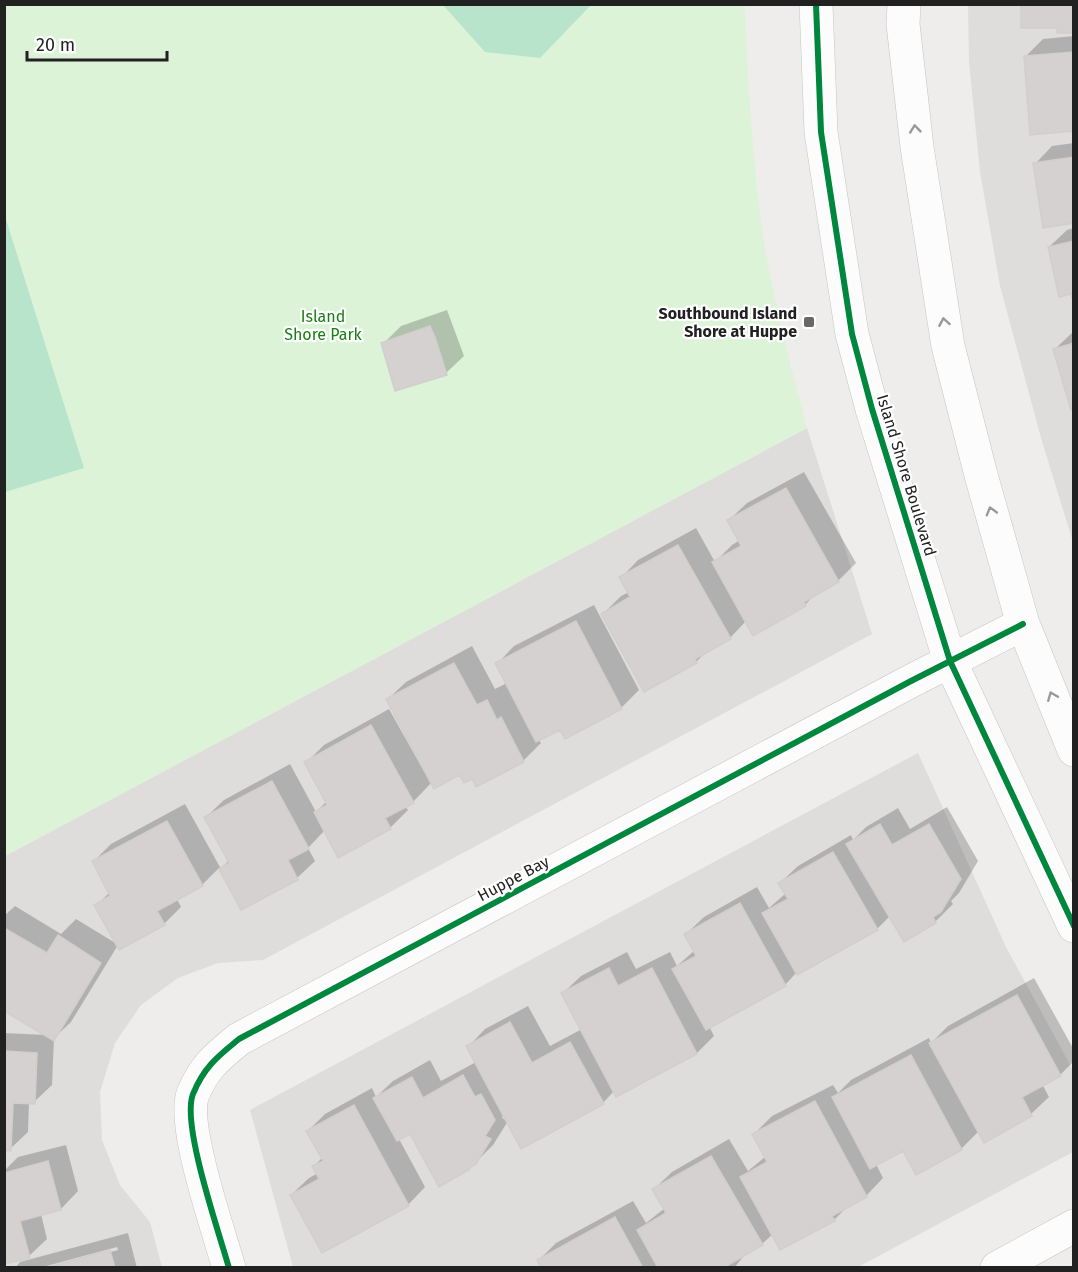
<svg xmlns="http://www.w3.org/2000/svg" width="1078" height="1272" font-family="'Fira Sans',sans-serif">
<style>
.residential{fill:#dedddc}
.park{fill:#dcf3d8}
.pitch{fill:#b7e4cb}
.shadow{fill:#0003}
.building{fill:#d4d1d0;stroke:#d2cecc;stroke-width:1.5}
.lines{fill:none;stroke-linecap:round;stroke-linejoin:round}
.minor-casing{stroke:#c5c4c3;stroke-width:34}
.minor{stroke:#fdfcfc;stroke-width:33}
.cycleway-casing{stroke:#fff;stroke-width:10}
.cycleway{stroke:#00873e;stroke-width:6}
.oneway{stroke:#9a9999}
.poi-dot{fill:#696868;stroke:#fff;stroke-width:2}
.labels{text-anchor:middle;stroke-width:4.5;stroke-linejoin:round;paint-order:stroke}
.poi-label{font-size:16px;font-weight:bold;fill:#212121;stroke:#fff;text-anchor:end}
.park-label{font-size:16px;fill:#177f10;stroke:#fff}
.street-label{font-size:16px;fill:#212121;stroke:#fff}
</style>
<rect width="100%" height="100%" fill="#efedeb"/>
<path class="residential" d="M968,5H1073V542L1041,438L1000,286L980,172L969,62Z
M807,428L872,634L263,960L218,963L178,978L141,1005L115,1043L100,1092L102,1140L120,1185L150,1222L162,1267L5,1268V856Z
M918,753L1006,947L1073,1070V1152L858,1267H293L250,1110Z"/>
<path class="park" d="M5,5H745C747,75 752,144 760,214C769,286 789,357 807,428L5,856Z"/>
<path class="pitch" d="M443,5H591L540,58L485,52Z
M4,213L84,468L5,492H4Z"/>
<path class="shadow" d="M1074,36V130L1026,56L1043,39Z
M1074,143V222L1035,164L1052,146Z
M1074,228V297L1049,247L1067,230Z
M447,310L464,356L446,373L383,344L401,326Z
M1074,331V407L1055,349Z
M804,472L856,563L838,581L817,592L805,605L746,621L730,638L708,650L696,662L603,614L621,596L629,592L621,578L638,560L696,528L715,562L732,545L740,540L729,520L747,503Z
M594,605L639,690L621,708L561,728L538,739L541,743L523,761L473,777L460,773L432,782L413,802L405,806L408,810L390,828L325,830L308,848L315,861L297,878L241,908L219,868L202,885L177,899L181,907L164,924L118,945L71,1022L54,1038L52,1085L34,1102H29L28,1132L10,1149H4V1033L47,1035L4,1009V916L15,906L61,934L76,919L117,944L96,906L110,892L94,861L111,844L185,804L221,869L229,860L206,817L224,800L290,764L316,812L327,801L306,763L324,745L389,709L421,766L423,765L388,699L406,682L472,646L495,689L507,683L497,664L514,646Z
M947,807L978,861L959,893L951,901L953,904L935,922L890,916L877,929L797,972L785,985L709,1026L714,1036L697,1053L614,1091L603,1103L504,1114L502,1118L508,1121L493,1145L470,1168L411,1132L399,1139L425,1187L408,1205L291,1195L309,1178L318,1173L314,1166L322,1158L308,1131L325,1114L372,1088L376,1097L393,1081L430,1060L441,1081L476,1062L468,1047L485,1029L528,1006L550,1046L582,1029L563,993L581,976L627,952L636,969L670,952L677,966L695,950L686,934L704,917L757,887L769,908L786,893L780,883L798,866L851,835L853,840L866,827L898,808L910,829Z
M1034,978L1074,1050V1061L1060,1075L1042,1084L1049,1097L1031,1114L984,1141L979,1131L961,1149H904L876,1164L883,1178L866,1196L849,1205L834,1220L773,1234L762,1244L747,1252L734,1268H660L659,1265L656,1268H542L539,1260L556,1243L633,1201L646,1223L665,1208L654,1189L672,1172L729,1139L748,1171L766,1156L754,1134L772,1116L833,1085L838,1093L851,1080L929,1038L931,1043L948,1026Z
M66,1145L78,1191L61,1209L41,1214L47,1239L29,1256L4,1263V1171L18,1157Z
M128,1233L137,1268H51L118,1250L117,1247L39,1268H15L20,1262Z"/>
<path class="building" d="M1021,4H1074V33H1057V28H1021Z
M1074,52V131L1030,135L1024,56Z
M1074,157V223L1043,228L1033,163Z
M1074,241V304L1071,294L1059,297L1048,247Z
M430,326L435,337L447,375L395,391L381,343Z
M1074,343V409L1071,410L1053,349Z
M786,488L839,582L804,602L806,606L753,636L712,562L741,546L727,520Z
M678,545L731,639L695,659L697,663L644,692L601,614L630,597L619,577Z
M576,621L622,709L565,739L560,730L536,742L495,663Z
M454,663L477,705L487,700L497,720L501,717L524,762L476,787L472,779L464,783L459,775L434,789L386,699Z
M371,725L414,803L385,818L391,829L338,858L314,812L327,805L304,762Z
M272,781L309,849L288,860L298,880L241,910L219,869L229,863L204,817Z
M167,821L203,886L157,911L165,925L119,950L94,905L110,896L92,861Z
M880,824L892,845L929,824L961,879L941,912L933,917L936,923L904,942L846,844Z
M833,852L878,930L797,975L762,913L788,899L778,883Z
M740,903L786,986L706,1030L672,969L696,956L684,934Z
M4,928L47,953L58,935L101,963L54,1041L4,1011Z
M609,968L618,986L652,968L697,1054L616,1097L561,993Z
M1017,995L1061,1076L1022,1097L1032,1116L984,1143L929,1043Z
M510,1022L532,1063L570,1042L604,1104L521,1149L466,1046Z
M4,1051L37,1053L35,1104L13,1103L11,1151L4,1150Z
M911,1055L962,1150L916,1175L903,1151L870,1169L832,1097Z
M463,1075L475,1097L481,1094L495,1120L485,1136L491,1139L476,1164L470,1168V1169L439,1187L410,1134L397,1141L373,1098L412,1077L423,1098Z
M815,1101L867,1197L832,1216L835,1221L780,1250L740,1177L767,1162L752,1134Z
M354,1105L409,1206L322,1253L290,1195L319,1179L312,1166L323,1161L306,1131Z
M711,1156L763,1245L728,1265L729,1268H658L637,1230L666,1213L652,1189Z
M48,1161L61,1210L20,1221L30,1258L4,1264V1173Z
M615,1217L643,1268H541L537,1260Z
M110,1250L115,1268H45Z"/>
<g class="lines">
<g class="minor-casing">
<path id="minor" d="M816,4L821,132L852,334L872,409L950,661L1074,926
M904,4L903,24L917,147L948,346L981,475L1023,624L1074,750
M229,1268C219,1232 181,1124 193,1094C204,1067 217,1057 239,1039L911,681L1023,624
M997,1268L1074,1226"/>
</g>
<use href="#minor" class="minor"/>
<g class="cycleway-casing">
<path id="cycleway" d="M816,4L821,132L852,334L872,409L950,661L1074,926
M229,1268C219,1232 181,1124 193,1094C204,1067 217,1057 239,1039L911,681L1023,624"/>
</g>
<use href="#cycleway" class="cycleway"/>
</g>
<defs><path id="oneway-chevron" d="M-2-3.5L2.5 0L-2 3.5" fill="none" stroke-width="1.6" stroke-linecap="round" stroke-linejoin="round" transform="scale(1.5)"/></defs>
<g class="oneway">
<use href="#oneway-chevron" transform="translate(915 129) rotate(-96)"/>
<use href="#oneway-chevron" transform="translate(944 322) rotate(-100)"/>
<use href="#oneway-chevron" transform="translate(991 511) rotate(-106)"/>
<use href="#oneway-chevron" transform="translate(1052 696) rotate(-112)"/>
</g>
<rect class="poi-dot" x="803" y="316" width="12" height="12" rx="3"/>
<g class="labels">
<g class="poi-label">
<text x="797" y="319">Southbound Island<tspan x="797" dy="18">Shore at Huppe</tspan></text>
</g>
<g class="park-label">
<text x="323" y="322">Island<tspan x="323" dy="18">Shore Park</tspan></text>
</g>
<g class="street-label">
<text transform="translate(907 475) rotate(73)" y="6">Island Shore Boulevard</text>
<text transform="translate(513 878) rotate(-28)" y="6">Huppe Bay</text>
</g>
</g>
<rect width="1078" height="1272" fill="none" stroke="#212121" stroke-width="12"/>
<path d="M27 51v9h140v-9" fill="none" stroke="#212121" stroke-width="3"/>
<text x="36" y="51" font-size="18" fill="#212121" stroke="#ffffff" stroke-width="4.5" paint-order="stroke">20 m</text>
</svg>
